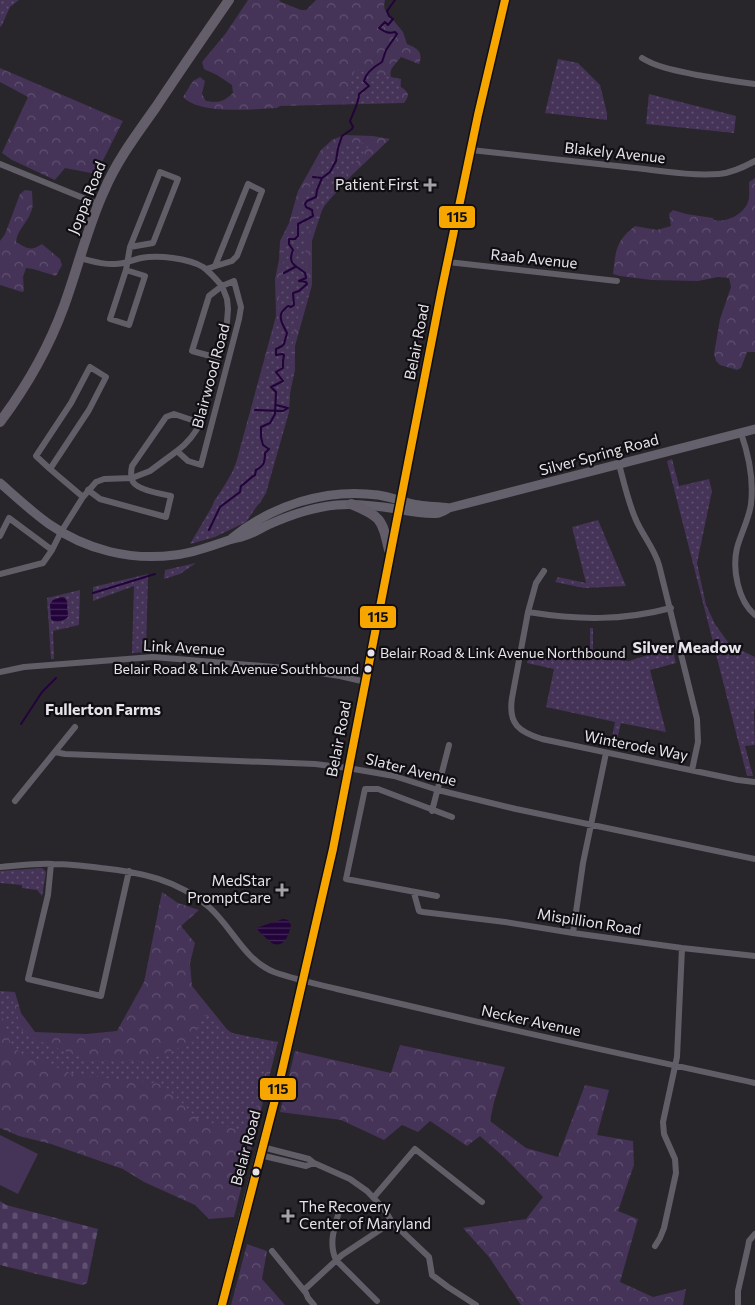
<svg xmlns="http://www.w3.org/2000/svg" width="755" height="1305" font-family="Commissioner,sans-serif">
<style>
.grass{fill:#453358}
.forest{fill:url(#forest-crowns)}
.cemetery{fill:url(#cemetery-stones)}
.park{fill:url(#park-dots)}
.water{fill:url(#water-rules)}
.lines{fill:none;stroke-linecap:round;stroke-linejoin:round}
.stream{stroke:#22033a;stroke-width:2}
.minor{stroke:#625e67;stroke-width:6}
.secondary{stroke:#64606c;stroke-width:9}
.primary{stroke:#645e6a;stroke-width:10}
.trunk{stroke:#625d68;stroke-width:10}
.bus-1-casing{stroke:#100e12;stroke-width:11}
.bus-1{stroke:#f7a600;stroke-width:8}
.poi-dot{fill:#a4a2a7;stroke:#100e12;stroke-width:2}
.bus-dot{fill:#e6e4ea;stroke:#100e12;stroke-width:2}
.labels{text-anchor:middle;stroke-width:4.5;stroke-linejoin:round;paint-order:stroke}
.bus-label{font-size:14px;fill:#e6e4ea;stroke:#100e12;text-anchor:start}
.street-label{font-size:15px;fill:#e6e4ea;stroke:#100e12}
.poi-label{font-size:15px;fill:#e6e4ea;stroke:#100e12;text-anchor:end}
.neighbourhood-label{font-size:16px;font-weight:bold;fill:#e6e4ea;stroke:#100e12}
.line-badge{stroke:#100e12;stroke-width:2}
.pale-badge-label{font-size:14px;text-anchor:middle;font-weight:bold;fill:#111}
</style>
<defs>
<pattern id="forest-crowns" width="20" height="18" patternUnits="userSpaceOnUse" patternTransform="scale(1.25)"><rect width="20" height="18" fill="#453358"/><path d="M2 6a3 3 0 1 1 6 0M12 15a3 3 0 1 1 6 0" fill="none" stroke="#605070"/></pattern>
<pattern id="cemetery-stones" width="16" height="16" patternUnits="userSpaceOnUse" patternTransform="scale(1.25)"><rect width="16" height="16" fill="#453358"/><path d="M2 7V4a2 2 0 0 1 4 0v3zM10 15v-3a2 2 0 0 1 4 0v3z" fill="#605070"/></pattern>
<pattern id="park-dots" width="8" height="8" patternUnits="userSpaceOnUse" patternTransform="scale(1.25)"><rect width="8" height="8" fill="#453358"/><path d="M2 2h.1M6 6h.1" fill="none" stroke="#605070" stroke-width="1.8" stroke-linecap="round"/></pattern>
<pattern id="water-rules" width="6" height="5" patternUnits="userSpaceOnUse" patternTransform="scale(1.25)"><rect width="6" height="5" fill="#22033a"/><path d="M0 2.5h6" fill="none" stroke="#422857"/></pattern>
</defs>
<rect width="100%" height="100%" fill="#28262b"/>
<path class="grass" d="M0,1135L38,1154L18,1194L0,1185Z"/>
<path class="forest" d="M248,0H279L281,2L301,10H306L316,0H385L384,6L385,10L403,32L407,44C417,48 424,52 419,64L401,57C398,61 393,66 391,70C387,85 407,86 408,95C408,97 405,102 404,103L280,106L277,108C253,109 200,115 183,97L193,81L200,77L205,81L202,94L206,101C219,103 223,102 233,93L232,85L217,75L204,69L202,62L226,33Z
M0,68L123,121L96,174L65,168L55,180L12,160L2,153L28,97L0,82Z
M344,135L373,136L390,139L352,175L323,207L312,241V285L295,346V370L280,440L264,496L260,503L251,510L205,530L214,501L229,480L236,463L276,316L275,279L279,260L280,241L289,223L298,191L321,150L332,140Z
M755,178V352H747L741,368L737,370L720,365L716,361L714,354L720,319L731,287L729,278L718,277L698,281L652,280L620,276L613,274C616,250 615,242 635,226L657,230L671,226L669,214L673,210L686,214L713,218L714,220C726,223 744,214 748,202C750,196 749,188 749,182Z
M25,190L32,191C32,198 34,206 31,212C27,223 17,230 16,242C27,248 30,252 42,244L60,259L62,265L56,276L33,269L26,268L23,277L24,291L22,292L0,285V241L5,234L20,194Z
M162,892L178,903L199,910L181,926L195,943L190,963L192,986L230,1033L278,1042L234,1217L209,1219L195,1205L144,1182L123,1169L51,1144L19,1136L0,1128V991L15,992L21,1013L35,1032L86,1034L117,1031L144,982Z
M400,1045L505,1067L494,1102L490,1121L526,1148L558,1157L585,1085L609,1090L597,1135L633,1141L634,1165L618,1211L638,1219L620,1282L653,1297L686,1289L683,1305H521L489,1257L463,1228L526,1219L543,1197L504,1157L480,1136L467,1146L430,1121L418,1132L402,1125L384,1140L341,1120L280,1112L295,1051L391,1073Z
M247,1244L267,1251L262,1279L285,1305H231Z"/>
<path class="cemetery" d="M0,1201L6,1205L98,1229L87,1283L82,1285L0,1265Z"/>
<path class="park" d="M0,0H19L10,7L1,27L0,26Z
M558,59L578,63L600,85L607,113V120L545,113Z
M355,70L401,79L400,102L343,104Z
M649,94L736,116L734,133L646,124Z
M371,143L333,191L305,240L308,293L294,327L289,412L266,493L246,522L215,537L190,544L240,459L276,328L285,243L328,145Z
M672,459L679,486L709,479L712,491L697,563L706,605L715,624L730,645L755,657V708L754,711L755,745L745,746L753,776H747L667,461Z
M598,520L626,586L584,588L555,582L558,577L586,583L572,527Z
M196,563L180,574L164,579L165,570Z
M148,574L146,652L132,653L134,586L93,601V587Z
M80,590L79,625L53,631L54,659H51L47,598Z
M590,628H593V657L629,661L672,647L676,663L650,670L666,732L621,723L615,749L610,748L615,722L546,707L554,669L527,663L529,649L590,657Z
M42,868L46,872L42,896L37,890L22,888V885L0,883V871Z
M0,991L10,993L24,1035L88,1060L146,1061L193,1042L202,1015L210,1017L232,1033L273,1042L250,1133L198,1119L163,1084L72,1074L12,1048L0,1010Z"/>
<path class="water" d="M61,597H64L67,601L68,617C64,621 55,624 51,619L50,604L53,600Z
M283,919L288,920L291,925C289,933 286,947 274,944C269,942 260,932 256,928Z"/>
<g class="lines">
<path class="stream" d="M313,177L322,178
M284,273L295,267
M276,405L288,408
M255,410L283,411L288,408
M209,530L220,507L240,492L241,486C246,483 249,478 255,475L256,470C264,466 265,462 265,453L269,449L263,445L261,437V427L270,423L275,414L276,392L271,387L283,381L276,372L283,368V361L284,355L282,354L276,355V349L282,346L284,344L287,333C284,327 278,318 282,312C284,309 286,308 288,306L291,307L294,305L293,293L299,291L307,284L306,282L299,281L306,278L305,273C296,265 287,265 293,250L289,244V239H295L298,236V224L313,216L312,210L306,207L305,204L307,201L316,197L317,190L322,178L330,172L336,161L338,148L342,136L352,129L353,127L350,121C353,113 359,102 359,94L369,86L364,81C366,72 375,66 382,62L386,50L397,34L395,32C389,34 385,32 379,28L385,22L388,25L393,19L389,16L387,11L395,0
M93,593L155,574
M21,724L42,692L56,678"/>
<path class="minor" d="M642,58C658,68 678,71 697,75C716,78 735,82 755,84
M471,150C526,156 580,162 635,168C662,171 691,176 719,174C732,173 744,167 755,161
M0,164L98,204
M448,262L617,281
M206,269L232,261L237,256L262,191L248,184L215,266
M126,270L145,276L129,325L110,319L126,270L130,247L160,172L178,179L153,243L130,247
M210,388L227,322L228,309L227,299L222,286L209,296L192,351L218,358
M741,433C749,456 754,479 751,504C749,519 741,533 737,548C732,569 738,601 755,615
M619,464C624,483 628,502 636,520C643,536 654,548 659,565L697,719L698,742L692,770
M50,469L89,410L106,377L90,367L71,403L36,456L50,469L83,497
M88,490L100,499L166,517L171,496C162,494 138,490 133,482C130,477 131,471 132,466L166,417L174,414L201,423C194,434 188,443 177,451
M0,536L9,518L52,550
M544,571L536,583L528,612L512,698C508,724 519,732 542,739L738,780L755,782
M0,574L43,563L52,550L61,532L83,497L96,482L104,479L132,478L150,471L177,451L188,461L201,465L239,319L241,307L234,281L222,286C216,279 210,272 203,267C188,258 158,255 141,258C132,260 124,264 115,264C103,265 92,261 80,258
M528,612C578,620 622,621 671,608
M0,672L24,667L153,657L286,668L340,676L366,682
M55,752L65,754L315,764L348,768L394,776L438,790L516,809L755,859
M15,801L75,727
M432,811L449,745
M51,864L48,895L28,979L101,996L129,871
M0,867C17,866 35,863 53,864C69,864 85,866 101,868C141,872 178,880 209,907C232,927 244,960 274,972C294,979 316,984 337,989C367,996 397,1003 427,1010C536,1036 646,1059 755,1083
M414,893L419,911L423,912L505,922L573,933L682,948L755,956
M437,896L346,879L365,789H378L452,817
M573,933L583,863L606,753
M262,1147L309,1159L314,1163L350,1179L367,1191L384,1209L392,1222L429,1257L432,1275L448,1287L476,1305
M260,1155L306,1166L314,1163
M374,1197L415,1149L482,1202
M340,1208C335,1226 328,1243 336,1260L377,1301
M655,1246L660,1238L664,1228L676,1173L675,1159L664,1134L663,1122L677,1057L682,948
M272,1251L306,1293L308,1298L314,1305
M304,1290L342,1255L392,1222
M738,1305V1291L748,1247L749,1241L755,1234"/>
<path class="secondary" d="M0,483C16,497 32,512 49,524C86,550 131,561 175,555C194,553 211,546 229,540C234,538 239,538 244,536C253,534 260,529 268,525C290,515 313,507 337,505C357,503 378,506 397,509C408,511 428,515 439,513C442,512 446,510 449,508L755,429
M232,538C273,505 326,488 378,495C392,497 405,503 419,505C429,507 439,506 449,508"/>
<path class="primary" d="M0,422C27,386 49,347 64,306C78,268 87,228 104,191C117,160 137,134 156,107C180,71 204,36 229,0"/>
<path class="trunk" d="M351,504C381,516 382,519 389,550
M222,1305L248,1201L279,1084L333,849L441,293L478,115L505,0"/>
<g class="bus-1-casing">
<path id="bus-1" d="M222,1305L279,1084L333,849L441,293L478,115L505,0"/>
</g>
<use href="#bus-1" class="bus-1"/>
</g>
<g class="poi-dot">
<path d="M427.5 177.5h5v5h5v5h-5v5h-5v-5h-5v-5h5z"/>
<path d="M279.5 882.5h5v5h5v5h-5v5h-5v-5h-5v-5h5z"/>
<path d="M285.5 1208.5h5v5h5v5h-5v5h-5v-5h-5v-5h5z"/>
</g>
<g class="bus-dot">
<circle cx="371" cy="653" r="4.5"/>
<circle cx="368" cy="669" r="4.5"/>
<circle cx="256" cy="1172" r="4.5"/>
</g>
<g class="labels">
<g class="bus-label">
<text x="380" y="658">Belair Road &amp; Link Avenue Northbound</text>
<text x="359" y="674" text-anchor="end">Belair Road &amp; Link Avenue Southbound</text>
</g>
<g class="street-label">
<text transform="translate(615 153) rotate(6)" y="5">Blakely Avenue</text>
<text transform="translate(87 198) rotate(-68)" y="5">Joppa Road</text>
<text transform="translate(534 259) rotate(6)" y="5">Raab Avenue</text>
<text transform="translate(417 342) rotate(-79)" y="5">Belair Road</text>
<text transform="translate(211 376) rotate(-75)" y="5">Blairwood Road</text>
<text transform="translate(599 455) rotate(-15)" y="5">Silver Spring Road</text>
<text transform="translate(184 648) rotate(3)" y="5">Link Avenue</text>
<text transform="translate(339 739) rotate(-79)" y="5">Belair Road</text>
<text transform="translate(636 746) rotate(11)" y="5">Winterode Way</text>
<text transform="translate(411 770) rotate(14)" y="5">Slater Avenue</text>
<text transform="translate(589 922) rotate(9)" y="5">Mispillion Road</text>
<text transform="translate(531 1021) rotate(12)" y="5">Necker Avenue</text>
<text transform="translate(246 1148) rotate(-75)" y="5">Belair Road</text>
</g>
<g class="poi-label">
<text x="419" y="190">Patient First</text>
<text x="271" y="886">MedStar<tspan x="271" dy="17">PromptCare</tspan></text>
<text x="299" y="1212" text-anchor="start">The Recovery<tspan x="299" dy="17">Center of Maryland</tspan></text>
</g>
<g class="neighbourhood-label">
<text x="687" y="653">Silver Meadow</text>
<text x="103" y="715">Fullerton Farms</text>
</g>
</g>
<g class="line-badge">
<rect x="438" y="205" width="38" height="24" rx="5" fill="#f7a600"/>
<rect x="359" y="605" width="38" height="24" rx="5" fill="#f7a600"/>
<rect x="259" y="1077" width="38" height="24" rx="5" fill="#f7a600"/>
</g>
<g class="pale-badge-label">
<text x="457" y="222">115</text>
<text x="378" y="622">115</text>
<text x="278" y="1094">115</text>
</g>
</svg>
